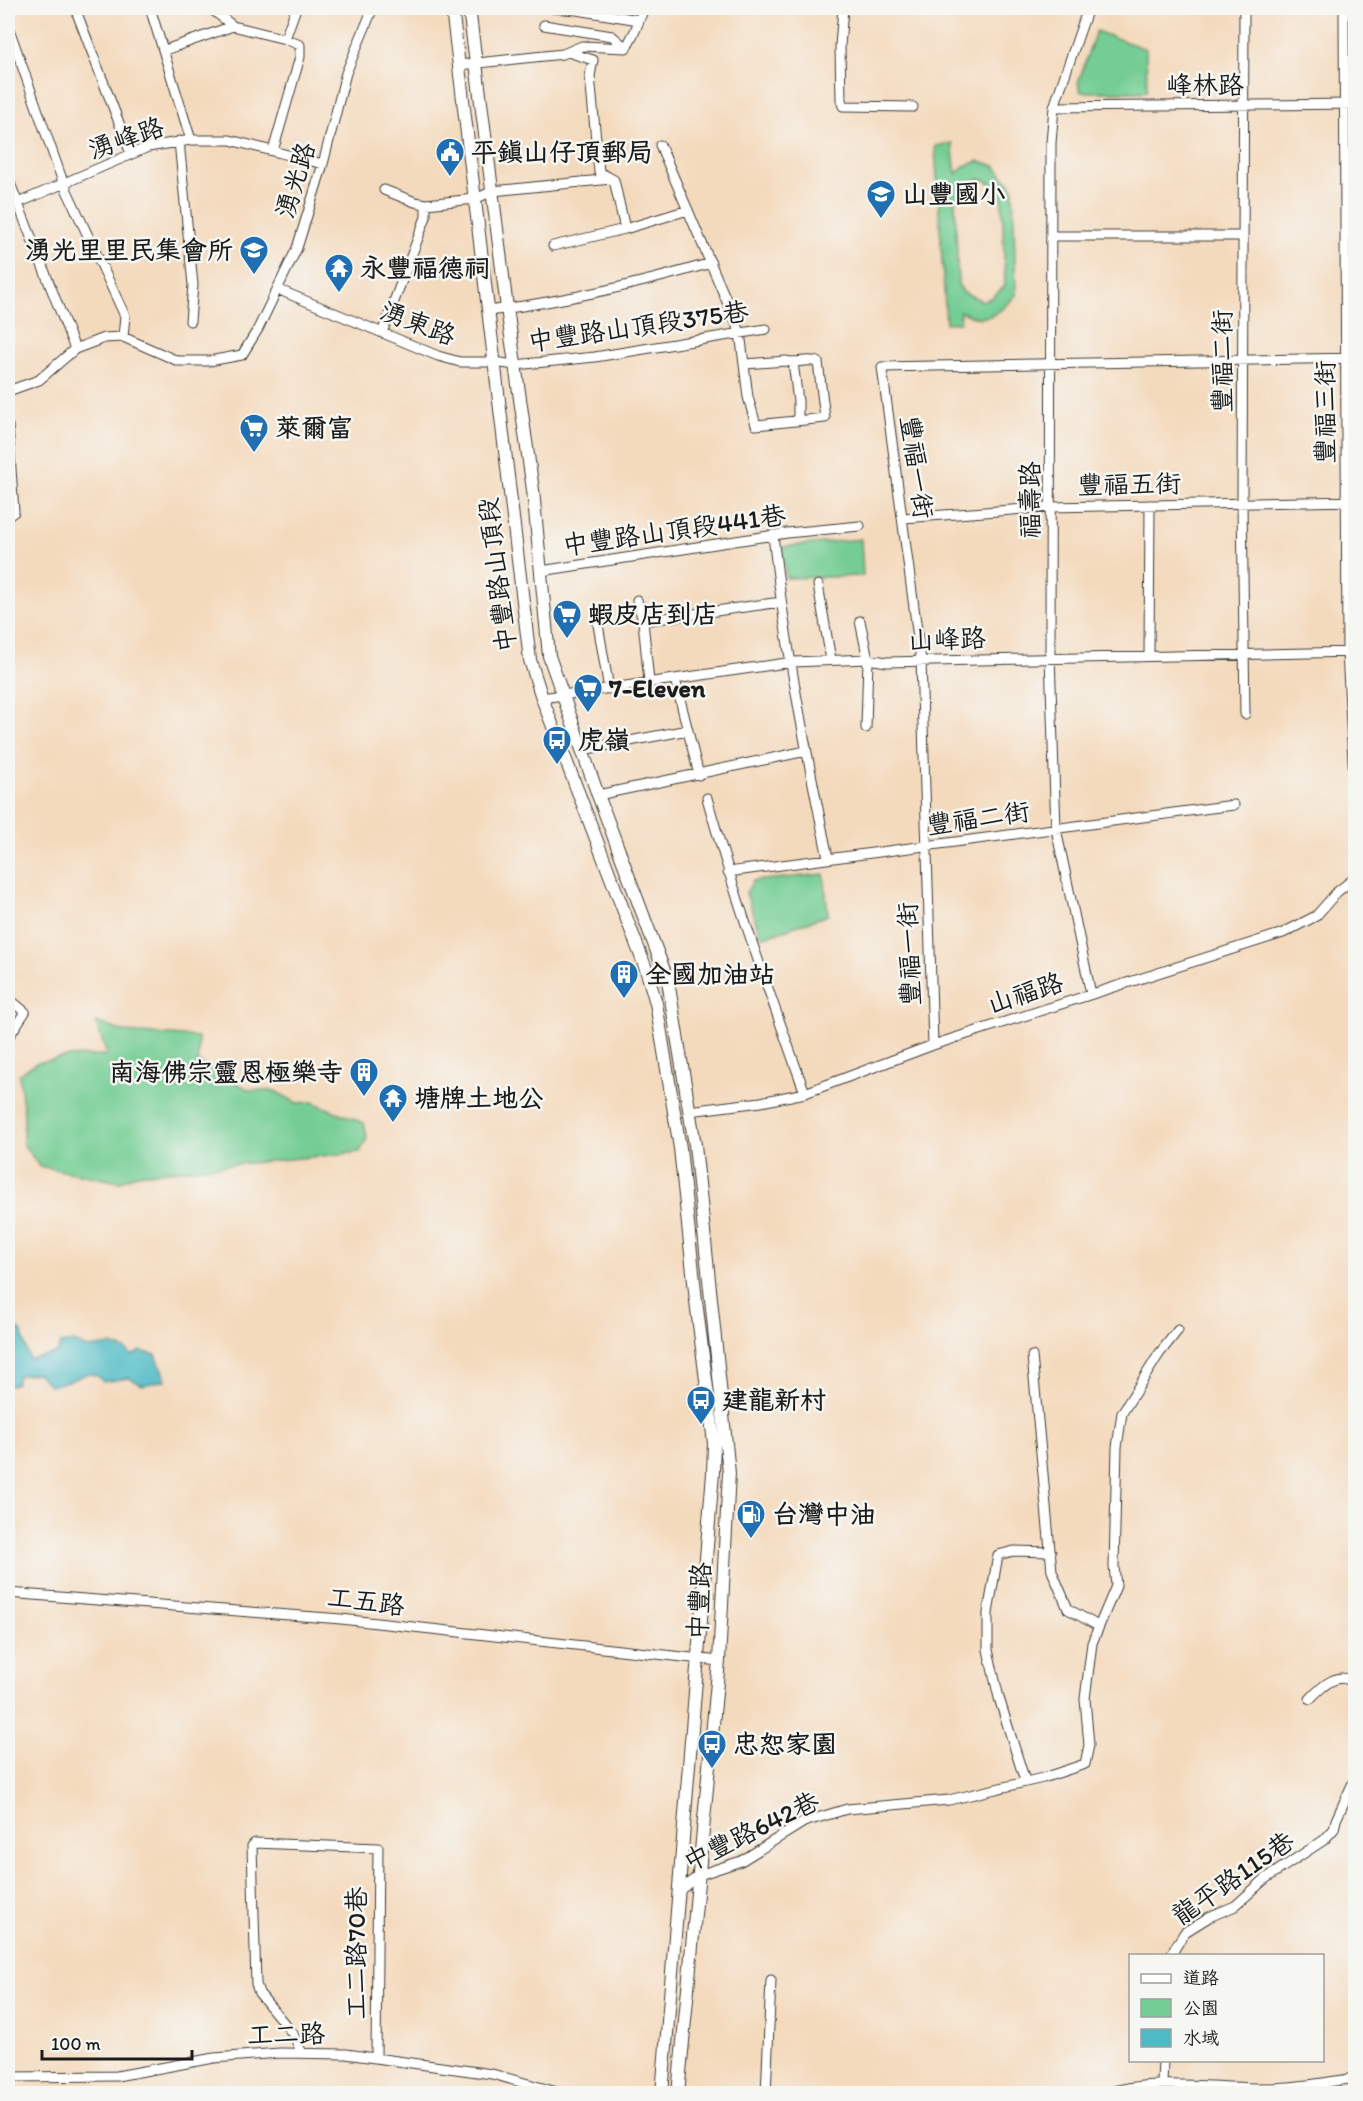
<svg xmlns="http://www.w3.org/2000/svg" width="1363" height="2101" font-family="Itim,'LXGW WenKai TC',sans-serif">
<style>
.green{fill:#74cd94;stroke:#487458;stroke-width:1.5;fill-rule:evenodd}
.water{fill:#4dbbc5;stroke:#346c70;stroke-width:1.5}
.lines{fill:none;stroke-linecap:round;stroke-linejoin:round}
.minor-casing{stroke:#3c3834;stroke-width:11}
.major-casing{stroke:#3c3834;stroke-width:14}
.minor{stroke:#fff;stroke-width:9}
.major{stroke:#fff;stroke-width:12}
.labels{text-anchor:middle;stroke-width:5;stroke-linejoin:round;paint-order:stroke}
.street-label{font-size:26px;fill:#1c1c1c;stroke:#f6f6f2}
.poi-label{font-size:26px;font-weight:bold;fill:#1c1c1c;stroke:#f6f6f2;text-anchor:start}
</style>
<rect width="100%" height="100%" fill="#f6f6f2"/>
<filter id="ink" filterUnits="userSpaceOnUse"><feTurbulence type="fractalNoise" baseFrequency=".0167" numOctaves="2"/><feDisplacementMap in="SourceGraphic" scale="12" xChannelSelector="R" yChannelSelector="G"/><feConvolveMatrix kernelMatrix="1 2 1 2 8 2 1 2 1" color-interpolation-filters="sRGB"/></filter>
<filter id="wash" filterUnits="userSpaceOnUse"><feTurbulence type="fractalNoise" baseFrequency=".008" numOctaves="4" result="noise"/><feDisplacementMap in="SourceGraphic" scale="24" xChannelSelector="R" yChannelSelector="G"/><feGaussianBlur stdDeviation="1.35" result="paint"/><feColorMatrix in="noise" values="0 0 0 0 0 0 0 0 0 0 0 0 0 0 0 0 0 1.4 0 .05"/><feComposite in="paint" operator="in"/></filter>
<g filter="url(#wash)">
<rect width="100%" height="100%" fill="#f4dabd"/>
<path class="green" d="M1096,31L1146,49L1147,90L1144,92H1081L1078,83Z
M952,143L956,174L964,166L979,161L995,166L1013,188L1016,295C999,315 984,325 960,311V322L946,323L935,146ZM977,179L985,180L992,184L1002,198L1005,286L991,298L982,301L963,292L958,284L955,201L965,186Z
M861,539L863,576L786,578L782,547Z
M824,874L828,915L764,937L760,934L746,893L753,881Z
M96,1022L124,1032L198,1037V1062L249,1090L275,1091L297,1103L312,1102L364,1123L367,1138L360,1152L137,1174L119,1182L39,1166L23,1144L24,1115L19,1074L36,1063L66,1057L107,1055Z"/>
<path class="water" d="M8,1323L13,1330H21L29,1359L57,1353L60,1344L75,1342L87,1348L111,1345L126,1350L131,1356L141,1351L156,1355L166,1380L143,1385L129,1378L103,1382L98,1376L88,1373L72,1380L50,1386L37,1373L17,1376V1383L8,1386Z"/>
</g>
<g filter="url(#ink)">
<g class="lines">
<g class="minor-casing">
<path id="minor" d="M75,8L131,154
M150,8L191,140
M210,8L233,26L285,39L300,45V57L273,151
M552,8L577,10L639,20
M843,8L840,46L841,100L843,106L913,107
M1088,8L1054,107L1051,143L1050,657L1056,829L1091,994
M1244,8L1242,503L1245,714
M1344,8L1347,652L1356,815
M544,25L612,36L626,48
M8,26L63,182L125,316L123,337
M285,39L296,8
M165,50L233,26
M568,52L593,60L590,76L599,172L614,180L625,229
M459,65L563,54L582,46L626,48L635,31L644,8
M1054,107L1356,104
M179,141L193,285L190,321
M660,145L740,332L748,397L756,425L825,418L818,362C808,358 797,364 786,361L745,364
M8,178L75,349
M384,190L415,202L426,204L475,199L493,191L611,179
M18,203L148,147L191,140H230L323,164
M1052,236H1242
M553,246L625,229L688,210
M277,289L438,356L460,362H494L515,365L595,357L766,329
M488,311C566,301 636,285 711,263
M382,333L426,217V204
M793,362L798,401V420
M8,391L39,380L75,349L104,338L123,337L178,361H209L242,355L258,329L297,248L323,164L346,73L373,8
M8,426L14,512L8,516
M903,518L1051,507L1356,501
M773,535C785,644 806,751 828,858
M541,571L787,533L860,526
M818,585L831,660
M637,600L643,621L649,682
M596,613L609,689
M643,621L781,602
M860,621L868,659L866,728
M1149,656L1150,505
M675,679L699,775
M542,698L793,662L868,659L887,662L1356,652
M582,750L688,730
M598,795L806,751
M707,798C735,898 770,995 805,1093
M728,872L1234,805
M8,998L25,1012L8,1038
M933,1045L921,660L882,367L1356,358
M689,1111L761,1102L805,1093L933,1045L1283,933L1316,916L1337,892L1356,877
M1032,1356L1052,1571L1068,1609L1098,1626
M8,1593L341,1619L719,1661
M1310,1699C1321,1687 1341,1667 1356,1686
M1025,1781L999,1698L988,1650V1613L998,1555L1014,1551L1051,1552
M679,1891L699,1875L741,1861L804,1822L847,1809L949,1800L1043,1778L1085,1764L1089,1745L1085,1699L1092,1643L1116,1586L1114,1566L1117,1447L1122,1413L1159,1354L1178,1330
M1170,1956L1185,1932L1209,1917L1235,1906L1265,1879L1324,1840L1334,1829L1336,1820L1356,1776
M302,2053L293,2034L259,1993L256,1984L252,1846L255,1843L378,1848L376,2057
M8,2077L117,2076L214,2058L280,2053L346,2054L492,2074L564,2094
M1162,2084L1163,2060
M766,2094L771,1980
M1103,2094C1152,2078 1204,2087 1254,2088C1288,2089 1322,2083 1356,2078"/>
</g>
<g class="major-casing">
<path id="major" d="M452,8L530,660L542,698L646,969L656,1003L680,1148L696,1301L714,1443L713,1473L662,2094
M469,8L507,308L533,490L549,656L598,795L668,981L695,1145L711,1299L729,1473L719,1661L678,2094"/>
</g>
<use href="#minor" class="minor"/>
<use href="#major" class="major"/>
</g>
</g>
<defs>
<g id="civic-pin" transform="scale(1.5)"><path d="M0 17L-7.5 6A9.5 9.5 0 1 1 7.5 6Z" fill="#1f6fb2" stroke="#f6f6f2"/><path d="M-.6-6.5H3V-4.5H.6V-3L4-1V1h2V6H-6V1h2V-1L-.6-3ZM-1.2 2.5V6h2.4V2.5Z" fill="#fff"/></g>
<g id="school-pin" transform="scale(1.5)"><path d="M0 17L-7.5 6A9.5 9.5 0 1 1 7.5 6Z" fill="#1f6fb2" stroke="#f6f6f2"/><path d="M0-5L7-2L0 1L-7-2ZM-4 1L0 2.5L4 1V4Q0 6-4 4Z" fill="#fff"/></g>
<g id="temple-pin" transform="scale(1.5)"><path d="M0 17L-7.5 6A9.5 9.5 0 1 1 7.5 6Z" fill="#1f6fb2" stroke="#f6f6f2"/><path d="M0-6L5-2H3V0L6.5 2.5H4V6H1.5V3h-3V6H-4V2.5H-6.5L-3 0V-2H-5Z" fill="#fff"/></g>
<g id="supermarket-pin" transform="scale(1.5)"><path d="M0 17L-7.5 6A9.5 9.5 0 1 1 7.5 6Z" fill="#1f6fb2" stroke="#f6f6f2"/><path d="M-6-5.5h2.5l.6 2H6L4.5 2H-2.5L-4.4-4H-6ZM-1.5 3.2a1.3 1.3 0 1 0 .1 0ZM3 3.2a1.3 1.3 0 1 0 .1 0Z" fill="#fff"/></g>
<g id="bus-pin" transform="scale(1.5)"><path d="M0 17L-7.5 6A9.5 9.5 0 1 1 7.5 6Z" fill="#1f6fb2" stroke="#f6f6f2"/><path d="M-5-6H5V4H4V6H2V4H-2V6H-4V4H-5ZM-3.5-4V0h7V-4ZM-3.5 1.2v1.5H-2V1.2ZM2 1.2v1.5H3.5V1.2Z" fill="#fff"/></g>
<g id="building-pin" transform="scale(1.5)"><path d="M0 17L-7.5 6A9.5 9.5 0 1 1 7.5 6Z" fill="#1f6fb2" stroke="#f6f6f2"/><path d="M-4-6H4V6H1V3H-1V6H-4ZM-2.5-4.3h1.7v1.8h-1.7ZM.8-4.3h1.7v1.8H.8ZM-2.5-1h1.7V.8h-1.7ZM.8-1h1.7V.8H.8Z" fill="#fff"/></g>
<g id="fuel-pin" transform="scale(1.5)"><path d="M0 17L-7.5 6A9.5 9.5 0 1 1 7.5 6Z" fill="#1f6fb2" stroke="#f6f6f2"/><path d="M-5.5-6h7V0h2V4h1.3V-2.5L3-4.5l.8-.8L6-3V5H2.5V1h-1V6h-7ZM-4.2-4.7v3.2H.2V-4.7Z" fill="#fff"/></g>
</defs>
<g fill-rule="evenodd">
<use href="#civic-pin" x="450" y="152"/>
<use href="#school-pin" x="881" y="194"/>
<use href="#school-pin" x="254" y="250"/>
<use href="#temple-pin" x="339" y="268"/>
<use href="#supermarket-pin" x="254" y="428"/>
<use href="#supermarket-pin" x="567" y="614"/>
<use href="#supermarket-pin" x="588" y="688"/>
<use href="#bus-pin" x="557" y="740"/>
<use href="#building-pin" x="624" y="974"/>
<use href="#building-pin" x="364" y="1072"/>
<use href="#temple-pin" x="393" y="1098"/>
<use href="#bus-pin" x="701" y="1400"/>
<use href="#fuel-pin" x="751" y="1514"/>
<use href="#bus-pin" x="712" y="1744"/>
</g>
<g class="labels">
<g class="street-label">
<text x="1205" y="94">峰林路</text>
<text transform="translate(126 138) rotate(-19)" y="9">湧峰路</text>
<text transform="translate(295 180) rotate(-73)" y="9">湧光路</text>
<text transform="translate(418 323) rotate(21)" y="9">湧東路</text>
<text transform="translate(638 326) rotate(-8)" y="9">中豐路山頂段375巷</text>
<text transform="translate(1222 361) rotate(-90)" y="9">豐福二街</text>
<text transform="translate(1325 412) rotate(-90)" y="9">豐福三街</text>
<text transform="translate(917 467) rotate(82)" y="9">豐福一街</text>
<text transform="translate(1129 484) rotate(-1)" y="9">豐福五街</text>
<text transform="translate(1030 500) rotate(-90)" y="9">福壽路</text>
<text transform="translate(674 530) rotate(-8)" y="9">中豐路山頂段441巷</text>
<text transform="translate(497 575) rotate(-97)" y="9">中豐路山頂段</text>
<text transform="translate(947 639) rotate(-2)" y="9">山峰路</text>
<text transform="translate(978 818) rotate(-8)" y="9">豐福二街</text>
<text transform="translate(909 954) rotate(-92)" y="9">豐福一街</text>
<text transform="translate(1025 993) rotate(-18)" y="9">山福路</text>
<text transform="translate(366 1601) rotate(7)" y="9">工五路</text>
<text transform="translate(699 1601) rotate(-87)" y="9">中豐路</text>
<text transform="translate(751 1831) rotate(-26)" y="9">中豐路642巷</text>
<text transform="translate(1233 1878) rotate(-35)" y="9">龍平路115巷</text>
<text transform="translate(356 1953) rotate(-90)" y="9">工二路70巷</text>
<text transform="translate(286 2034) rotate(-1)" y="9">工二路</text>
</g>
<g class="poi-label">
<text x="471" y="161">平鎮山仔頂郵局</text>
<text x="902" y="203">山豐國小</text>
<text x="233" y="259" text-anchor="end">湧光里里民集會所</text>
<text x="360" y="277">永豐福德祠</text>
<text x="275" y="437">萊爾富</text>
<text x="588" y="623">蝦皮店到店</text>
<text x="609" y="697">7-Eleven</text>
<text x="578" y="749">虎嶺</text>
<text x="645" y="983">全國加油站</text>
<text x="343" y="1081" text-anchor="end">南海佛宗靈恩極樂寺</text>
<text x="414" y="1107">塘牌土地公</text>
<text x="722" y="1409">建龍新村</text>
<text x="772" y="1523">台灣中油</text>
<text x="733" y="1753">忠恕家園</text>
</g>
</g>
<rect width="1363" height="2101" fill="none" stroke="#f6f6f2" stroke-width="30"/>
<rect x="1129" y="1954" width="195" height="108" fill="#f6f6f2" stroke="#9f9f9c" stroke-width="1.5"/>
<rect x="1141" y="1974" width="30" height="9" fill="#ffffff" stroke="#9f9f9c" stroke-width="1.5"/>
<text x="1183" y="1984" font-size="18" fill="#1c1c1c">道路</text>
<rect x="1141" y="1999" width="30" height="18" fill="#74cd94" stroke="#9f9f9c" stroke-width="1.5"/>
<text x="1183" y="2014" font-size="18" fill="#1c1c1c">公園</text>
<rect x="1141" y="2029" width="30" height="18" fill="#4dbbc5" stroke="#9f9f9c" stroke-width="1.5"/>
<text x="1183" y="2044" font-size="18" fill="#1c1c1c">水域</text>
<path d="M42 2050v9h150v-9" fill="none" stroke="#1c1c1c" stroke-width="3"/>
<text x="51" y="2050" font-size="18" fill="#1c1c1c" stroke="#f6f6f2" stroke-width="4.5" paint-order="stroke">100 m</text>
</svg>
